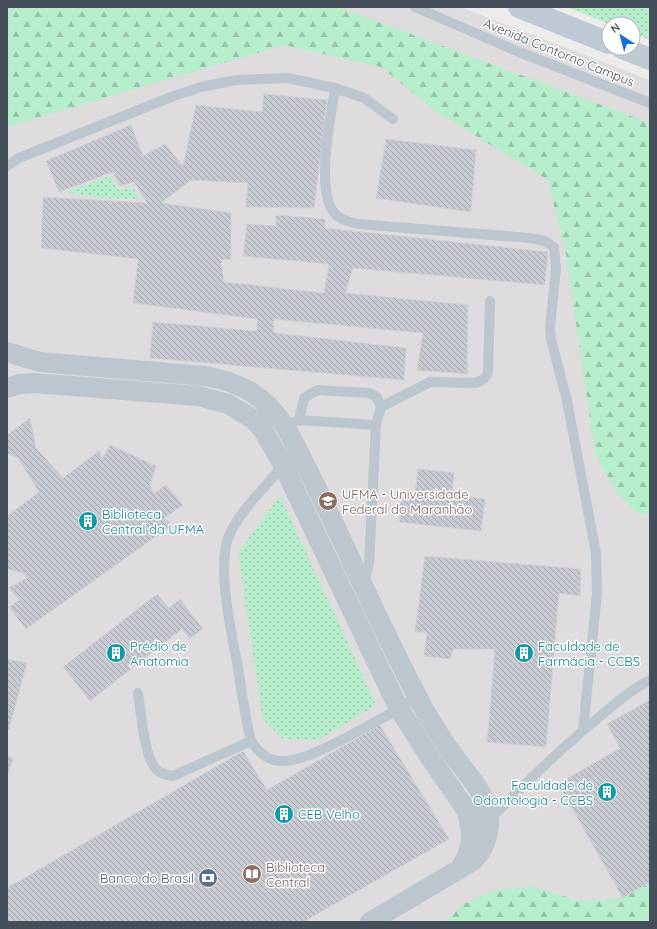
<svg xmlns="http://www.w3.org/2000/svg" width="657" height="929" font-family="Quicksand,sans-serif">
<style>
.education{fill:#dfdcdd}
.forest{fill:url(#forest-firs)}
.park{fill:url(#park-dots)}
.building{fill:url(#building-back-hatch);stroke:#cfd1d7}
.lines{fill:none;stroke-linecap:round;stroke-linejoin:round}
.lane{stroke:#bcc6ce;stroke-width:10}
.street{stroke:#bcc6ce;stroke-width:20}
.secondary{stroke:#bdc9d5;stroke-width:22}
.labels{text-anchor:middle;stroke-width:3;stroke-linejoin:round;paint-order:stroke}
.street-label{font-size:13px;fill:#444f59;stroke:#fff}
.education-label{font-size:13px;fill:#785e54;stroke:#fff;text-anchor:start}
.culture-label{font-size:13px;fill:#0d838f;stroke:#fff;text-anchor:start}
.service-label{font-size:13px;fill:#4e5e75;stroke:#fff;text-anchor:end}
</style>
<defs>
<pattern id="forest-firs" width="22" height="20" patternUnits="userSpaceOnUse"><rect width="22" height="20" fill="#b7eecc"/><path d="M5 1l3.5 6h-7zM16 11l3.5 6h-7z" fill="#96c3a9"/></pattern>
<pattern id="park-dots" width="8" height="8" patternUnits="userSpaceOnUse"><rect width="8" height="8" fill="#b7eecc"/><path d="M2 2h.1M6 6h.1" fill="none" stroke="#96c3a9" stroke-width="1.8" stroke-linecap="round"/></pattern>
<pattern id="building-back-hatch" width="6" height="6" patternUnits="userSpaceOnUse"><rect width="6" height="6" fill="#c8cad1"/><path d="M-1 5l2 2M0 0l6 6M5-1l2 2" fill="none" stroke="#a4a6ad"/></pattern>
</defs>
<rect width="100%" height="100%" fill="#eeebeb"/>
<path class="education" d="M7,7H460L650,80V922H7Z"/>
<path class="forest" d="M7,7H338L650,123V516L637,513L617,493L595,454L566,254L548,180L435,111L381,67L284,45L7,127Z
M650,882V922H445L464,904L499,889L536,887L578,901L623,898Z"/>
<path class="park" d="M566,7H650V40L633,33V24H610Z
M110,176L119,190L133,188L140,199L102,198L66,192Z
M280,496L376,705L318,740L283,739L263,719L238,553Z"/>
<path class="building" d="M264,94L327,100L314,208L246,207L248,183L191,180L161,203L231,213V259L221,260L224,282L324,293L329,264L243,256L247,224L276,226V215L325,219V228L548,252L545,285L353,268L345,293L468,305L467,374L417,370L423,333L273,319L274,333L406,348L404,380L150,358L153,322L257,331V319L133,303L138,259L41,248L43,197L147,203L134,182L120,186L113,172L59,192L46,161L131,125L143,156L165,144L183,166L196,105L262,112Z
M386,139L476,150L471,212L376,198Z
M30,418L36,448L63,478L99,451L102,459L110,445L156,466L150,485L154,493L166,485L183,505L164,518L172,525L26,629L9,607L19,600L9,588L27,578L23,573L7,569V516L39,492L18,458L7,453V435Z
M418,469L454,473L452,495L485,499L481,531L399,522L402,492L415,493Z
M425,556L581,569L580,596L559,593L546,747L487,742L495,649H453L450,659L424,656L427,632H415Z
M157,594L169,608L180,599L203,629L189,639L182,629L90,701L63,667Z
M7,659L27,663L7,736Z
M650,700V882L623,898L558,784L620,748L607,724Z
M380,725L449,839L303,922H7V888L243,751L267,790Z
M7,755L13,759L8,773H7Z"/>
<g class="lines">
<path class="lane" d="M415,7L519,52L650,103
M335,88C331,118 314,193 336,215C343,221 350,222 358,224L530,238L545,241L554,247L556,268L550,327L551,339L567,401L596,553L597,593L583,731
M7,166L19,158L171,97L201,87L236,80L287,78L335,88L364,98L393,119
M299,420L376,425L381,407
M285,426L299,420L304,398L317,390L369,393L377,397L381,407L430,382L476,383L484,379L488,373L490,301
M283,465C266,487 238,512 228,538C217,569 232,636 238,668C242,693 245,717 251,741C258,751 266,760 280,761C306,764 366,726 392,713L398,707L417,697
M364,582L369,564L376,425
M138,693C141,711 144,757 156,769C161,774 166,775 173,776L251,741
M489,820C522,787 555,754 591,724C610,708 628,691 650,680"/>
<path class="street" d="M7,352L40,362L205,376C243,383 263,395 285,426C333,514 370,607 417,696C427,716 440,736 453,755C465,771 480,787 486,805C493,824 487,847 473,861L370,922
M7,388L20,384L34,383L198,396L228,404L253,419L263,430L283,465L398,707L429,756L467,811L471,831V842L467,856L462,865"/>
<path class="secondary" d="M519,7L609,43
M622,48L650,59"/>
</g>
<defs>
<g id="university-disc" transform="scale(1)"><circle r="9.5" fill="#8d6e63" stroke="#fff"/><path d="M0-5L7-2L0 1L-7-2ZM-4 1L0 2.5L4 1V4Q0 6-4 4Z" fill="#fff"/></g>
<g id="building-disc" transform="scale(1)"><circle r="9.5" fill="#0f9aa8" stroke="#fff"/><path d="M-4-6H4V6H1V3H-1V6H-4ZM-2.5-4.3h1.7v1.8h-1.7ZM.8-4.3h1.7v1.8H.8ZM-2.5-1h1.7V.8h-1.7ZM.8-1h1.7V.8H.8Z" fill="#fff"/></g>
<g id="library-disc" transform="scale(1)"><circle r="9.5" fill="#8d6e63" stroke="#fff"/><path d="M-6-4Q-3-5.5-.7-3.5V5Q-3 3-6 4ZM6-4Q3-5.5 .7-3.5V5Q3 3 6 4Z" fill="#fff"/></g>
<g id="bank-disc" transform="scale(1)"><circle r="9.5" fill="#5c6f8a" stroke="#fff"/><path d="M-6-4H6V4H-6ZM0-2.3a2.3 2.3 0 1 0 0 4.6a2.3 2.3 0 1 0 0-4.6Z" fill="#fff"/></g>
</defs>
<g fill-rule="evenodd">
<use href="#university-disc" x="328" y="501"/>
<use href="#building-disc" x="88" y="521"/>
<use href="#building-disc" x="116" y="653"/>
<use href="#building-disc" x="524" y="653"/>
<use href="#building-disc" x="607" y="792"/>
<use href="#building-disc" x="284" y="814"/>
<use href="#library-disc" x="252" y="874"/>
<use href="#bank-disc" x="208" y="878"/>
</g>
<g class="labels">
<g class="street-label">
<text transform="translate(559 52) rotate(22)" y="5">Avenida Contorno Campus</text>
</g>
<g class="education-label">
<text x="342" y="499">UFMA - Universidade<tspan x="342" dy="15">Federal do Maranhão</tspan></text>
<text x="266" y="872">Biblioteca<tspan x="266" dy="15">Central</tspan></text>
</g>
<g class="culture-label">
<text x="102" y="519">Biblioteca<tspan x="102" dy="15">Central da UFMA</tspan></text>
<text x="130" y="651">Prédio de<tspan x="130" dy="15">Anatomia</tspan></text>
<text x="538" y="651">Faculdade de<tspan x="538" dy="15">Farmácia - CCBS</tspan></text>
<text x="593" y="790" text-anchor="end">Faculdade de<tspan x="593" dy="15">Odontologia - CCBS</tspan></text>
<text x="298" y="819">CEB Velho</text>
</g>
<g class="service-label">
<text x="194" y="883">Banco do Brasil</text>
</g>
</g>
<rect width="657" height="929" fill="none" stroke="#444f59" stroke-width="16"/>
<g transform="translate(621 36) rotate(324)"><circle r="19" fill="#ffffff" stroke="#b4b9bd"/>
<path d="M0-3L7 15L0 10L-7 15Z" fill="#176fdd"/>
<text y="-6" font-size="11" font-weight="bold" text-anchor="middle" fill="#444f59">N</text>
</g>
</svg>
